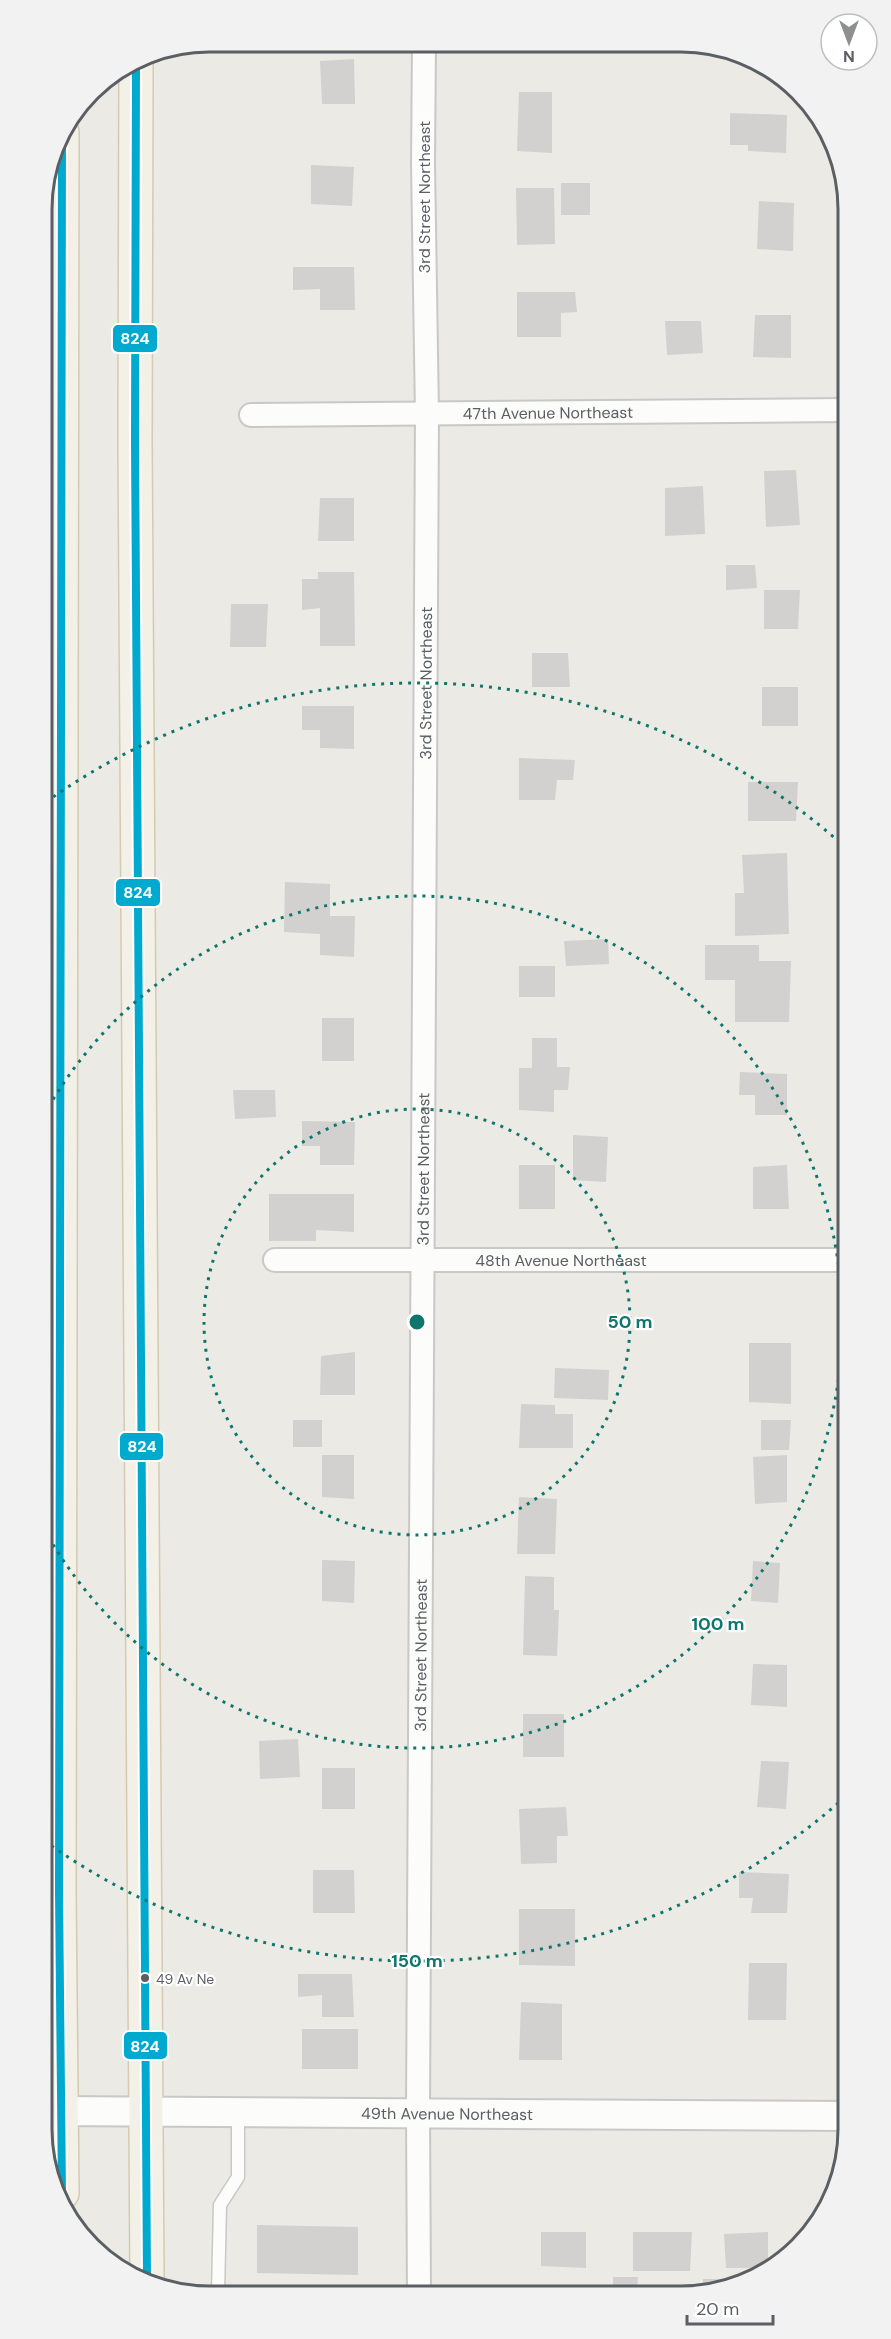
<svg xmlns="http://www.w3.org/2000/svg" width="891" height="2339" font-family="'DM Sans',sans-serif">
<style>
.building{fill:#d3d1cf}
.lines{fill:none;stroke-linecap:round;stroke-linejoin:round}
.service-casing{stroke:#c8c8c7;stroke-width:15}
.minor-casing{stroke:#c8c8c7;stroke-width:26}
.tertiary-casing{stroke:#c8c8c7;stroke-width:32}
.primary-casing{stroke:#d5cab1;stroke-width:36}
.service{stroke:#fcfcfb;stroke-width:12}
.minor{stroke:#fcfcfb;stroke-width:22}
.tertiary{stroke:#fcfcfb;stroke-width:28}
.primary{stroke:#f2f0e7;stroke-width:33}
.bus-1-casing{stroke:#fff;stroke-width:12}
.bus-1{stroke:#00a9ce;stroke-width:8}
.ring{fill:none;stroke:#0f766e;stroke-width:3;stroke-dasharray:3 6}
.bus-dot{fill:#5a5f64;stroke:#fff;stroke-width:2}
.labels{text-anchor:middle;stroke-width:4.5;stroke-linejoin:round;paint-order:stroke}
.bus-label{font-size:14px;fill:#5a5f64;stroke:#fff;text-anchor:start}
.street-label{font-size:16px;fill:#5a5f64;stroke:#fff}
.rim{fill:none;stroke:#5a5f64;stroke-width:3}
.centre{fill:#0f766e;stroke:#fff;stroke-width:3}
.ring-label{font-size:18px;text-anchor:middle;font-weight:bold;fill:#0f766e;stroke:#fff;stroke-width:4.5;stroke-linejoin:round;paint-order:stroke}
.line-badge{stroke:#fff;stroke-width:2}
.badge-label{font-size:16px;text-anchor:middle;font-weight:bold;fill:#fff}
</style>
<rect width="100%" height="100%" fill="#ebeae5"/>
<path class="building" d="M354,59L355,104H322L320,61Z
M519,92H552V153L517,151Z
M730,113L787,115L786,153L748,151V145H730Z
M311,165L354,167L352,206L311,204Z
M561,183H590V215H561Z
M516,188H554L555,244L517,245Z
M759,201L794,203L793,251L757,249Z
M293,267H354L355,310H320V289L293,290Z
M517,292H575L577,312L561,313V337H517Z
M755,315H791V358L753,357Z
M665,321H701L703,353L667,355Z
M796,470L800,525L766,527L764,471Z
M703,486L705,534L665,536V488Z
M320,498H354V541H318Z
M726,565H755L757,588L726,590Z
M318,572H354L355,646H320V608L302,610V579H318Z
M764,590H800L798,629H764Z
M231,604H268L266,647H230Z
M532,653H568L570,687H532Z
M762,687H798V726H762Z
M302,706H354V749L320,748V730H302Z
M519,758L575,760L573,780H557L555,800H519Z
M748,782H798L796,821H748Z
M787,853L789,934L735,936V893H744L742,855Z
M285,882L330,884V916H355L354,957L320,955V934L284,932Z
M608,939L609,964L566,966L564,941Z
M705,945H759V961H791L789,1022H735V980H705Z
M519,966H555V997H519Z
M322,1018H354V1061H322Z
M532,1038H557V1067H570L568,1090H554V1112L519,1110V1068H532Z
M740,1072L787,1074V1115H755V1095H739Z
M233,1090H275L276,1117L235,1119Z
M302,1121L355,1122L354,1165H320V1146H302Z
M573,1135L608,1137L606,1182L573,1180Z
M519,1165H555V1209H519Z
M787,1165L789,1209H753V1167Z
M269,1194H354V1232L316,1230V1241H269Z
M749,1343H791V1404L749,1402Z
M355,1352V1395H320L321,1356Z
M555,1368L609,1370L608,1400L554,1398Z
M521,1404L555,1405V1414H573V1448H519Z
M293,1420H322V1447H293Z
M761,1420H791L789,1450H761Z
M322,1455H354V1499L322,1497Z
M787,1455V1502L755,1504L753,1457Z
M519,1497L557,1499L555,1554H517Z
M322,1560L355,1561L354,1603L322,1601Z
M753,1561L780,1563L778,1603L751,1601Z
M525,1576L554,1577V1610H559L557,1656L523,1655Z
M753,1664L787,1665V1707L751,1705Z
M523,1714H564V1757H523Z
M298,1739L300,1777L260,1779L259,1741Z
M761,1761L789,1762L786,1809L757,1807Z
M322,1768H355V1809H322Z
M566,1807L568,1836H557V1863L521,1864L519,1809Z
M313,1870H354L355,1913H313Z
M739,1872L789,1874L787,1913H751L753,1898H739Z
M519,1909H575V1966L519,1965Z
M749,1963H787L786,2020H748Z
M298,1974H352L354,2017H322V1995L298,1997Z
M521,2002L562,2004V2060H519Z
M302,2029H358V2069H302Z
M257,2225L358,2227V2275L257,2273Z
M541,2232H586V2268L541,2266Z
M633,2232H692L690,2271H633Z
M768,2232V2268H726L724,2234Z
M613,2277H638L637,2294H613Z
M703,2279H723V2291L714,2294H703Z"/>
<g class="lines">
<g class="service-casing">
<path id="service" d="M218,2294L220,2205L238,2177V2112"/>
</g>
<g class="minor-casing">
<g id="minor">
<path id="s1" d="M251,415L846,410"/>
<path id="s2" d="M275,1260H847"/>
<path id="s3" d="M419,2294L418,2112L427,415L423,163L424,43"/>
</g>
</g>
<g class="tertiary-casing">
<g id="tertiary">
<path id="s4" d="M45,2111L849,2116"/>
</g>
</g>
<g class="primary-casing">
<path id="primary" d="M136,61L135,442L147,2278
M62,2193L59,1892L62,132"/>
</g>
<use href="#service" class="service"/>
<use href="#minor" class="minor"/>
<use href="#tertiary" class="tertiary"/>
<use href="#primary" class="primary"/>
<g class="bus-1-casing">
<path id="bus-1" d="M136,61L135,442L147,2278
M62,132L59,1892L62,2193"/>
</g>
<use href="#bus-1" class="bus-1"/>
</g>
<g class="ring">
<circle cx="417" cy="1322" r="213"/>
<path d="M44 1115A426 426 0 1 1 44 1529"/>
<path d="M845 1797A639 639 0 0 1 46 1842M46 802A639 639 0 0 1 845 847"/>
</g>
<circle class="bus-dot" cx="145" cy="1978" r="5"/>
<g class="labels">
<g class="bus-label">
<text x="156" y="1984">49 Av Ne</text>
</g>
<g class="street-label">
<text transform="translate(424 197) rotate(-90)" y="6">3rd Street Northeast</text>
<text dy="6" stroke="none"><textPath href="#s1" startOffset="297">47th Avenue Northeast</textPath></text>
<text dy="6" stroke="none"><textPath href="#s3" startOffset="1611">3rd Street Northeast</textPath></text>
<text dy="6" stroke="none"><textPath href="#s3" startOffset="1125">3rd Street Northeast</textPath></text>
<text dy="6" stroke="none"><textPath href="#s2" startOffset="286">48th Avenue Northeast</textPath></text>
<text dy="6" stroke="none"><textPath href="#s3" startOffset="639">3rd Street Northeast</textPath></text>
<text dy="6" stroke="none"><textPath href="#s4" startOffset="402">49th Avenue Northeast</textPath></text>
</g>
</g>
<path d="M0 0H891V2339H0ZM209 52H681A157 157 0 0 1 838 209V2129A157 157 0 0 1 681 2286H209A157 157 0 0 1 52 2129V209A157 157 0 0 1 209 52Z" fill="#f2f2f3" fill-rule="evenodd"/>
<path class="rim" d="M209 52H681A157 157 0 0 1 838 209V2129A157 157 0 0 1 681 2286H209A157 157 0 0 1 52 2129V209A157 157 0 0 1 209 52Z"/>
<circle cx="417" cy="1322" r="9" class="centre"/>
<g class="ring-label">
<text x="630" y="1328">50 m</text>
<text x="718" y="1630">100 m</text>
<text x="417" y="1967">150 m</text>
</g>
<g class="line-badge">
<rect x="112" y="324" width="46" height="29" rx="6" fill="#00a9ce"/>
<rect x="115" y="878" width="46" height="29" rx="6" fill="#00a9ce"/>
<rect x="119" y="1432" width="45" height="29" rx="6" fill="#00a9ce"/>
<rect x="123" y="2031" width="45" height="29" rx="6" fill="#00a9ce"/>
</g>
<g class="badge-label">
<text x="135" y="344">824</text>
<text x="138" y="898">824</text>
<text x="142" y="1452">824</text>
<text x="145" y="2052">824</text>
</g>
<g transform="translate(849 42) rotate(180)"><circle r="28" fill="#ffffff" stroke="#bdbfc1" stroke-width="1.5"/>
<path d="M0-4.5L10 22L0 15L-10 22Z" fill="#8d9091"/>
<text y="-9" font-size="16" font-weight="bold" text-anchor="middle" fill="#5a5f64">N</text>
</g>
<path d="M687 2315v9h86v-9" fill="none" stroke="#5a5f64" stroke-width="3"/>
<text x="696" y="2315" font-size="18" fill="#5a5f64" stroke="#ffffff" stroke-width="4.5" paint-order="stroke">20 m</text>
</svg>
